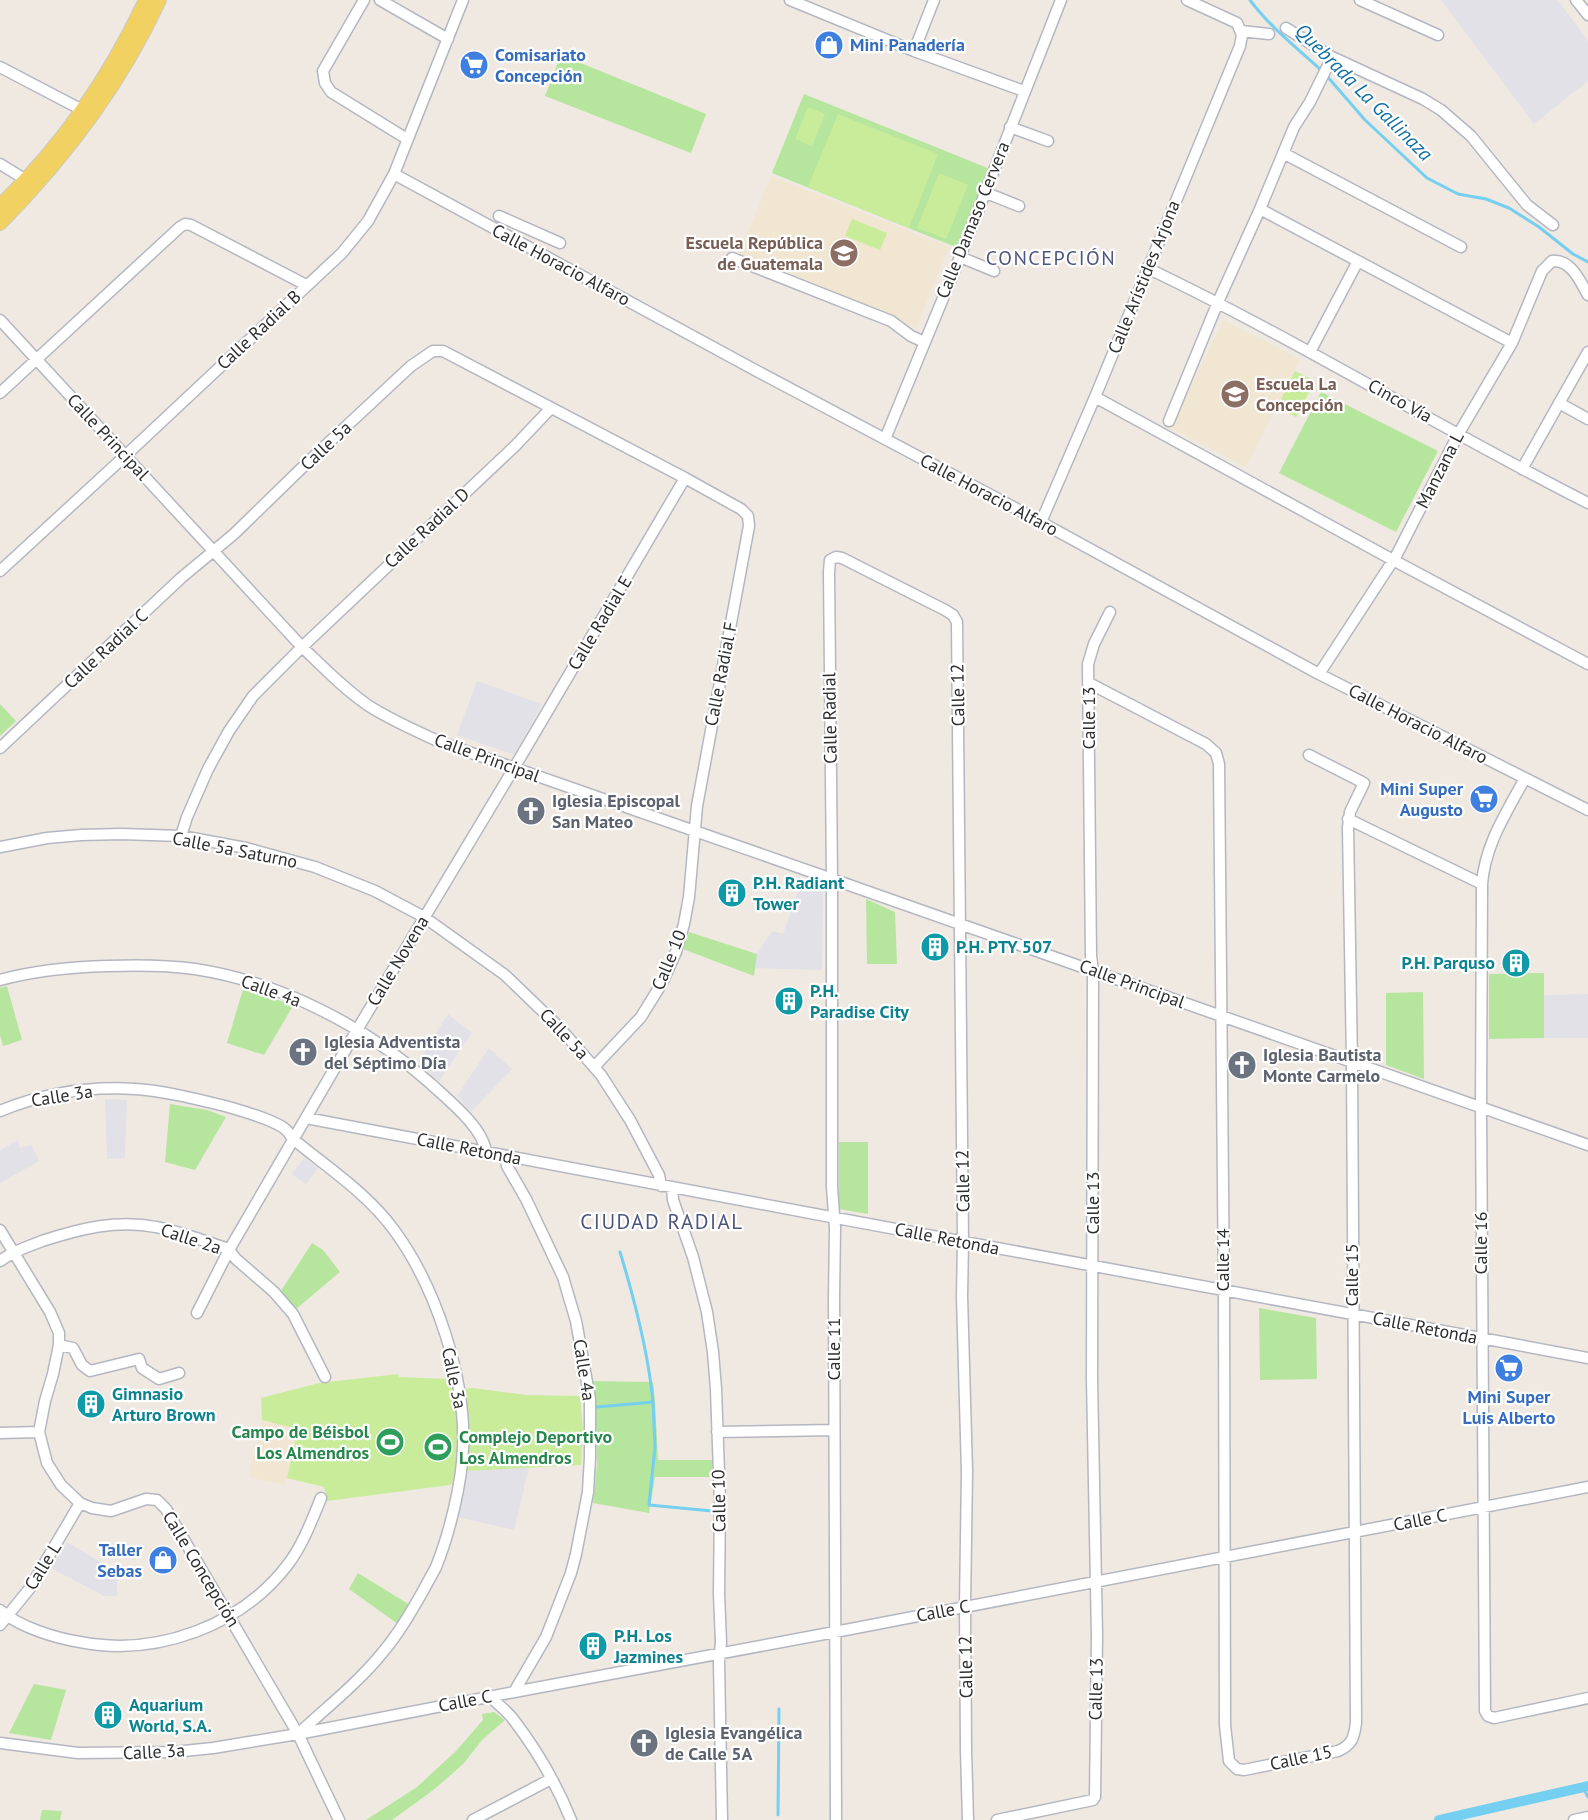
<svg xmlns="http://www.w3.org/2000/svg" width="1588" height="1820" font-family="'PT Sans',sans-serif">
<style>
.industrial{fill:#e3e1e8}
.education{fill:#f0e6d1}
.green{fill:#b6e59e}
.pitch{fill:#c9ec9a}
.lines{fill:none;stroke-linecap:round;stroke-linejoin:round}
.stream{stroke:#75cff0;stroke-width:3}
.canal{stroke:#75cff0;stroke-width:10}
.minor-casing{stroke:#b4b7c1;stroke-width:13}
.major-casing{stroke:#c9c9c9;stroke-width:16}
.minor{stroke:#fff;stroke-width:10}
.major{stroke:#f2d163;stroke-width:14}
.labels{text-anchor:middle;stroke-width:4.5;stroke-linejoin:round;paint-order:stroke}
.shop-label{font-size:18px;font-weight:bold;fill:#366cbe;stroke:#fff;text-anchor:start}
.street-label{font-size:18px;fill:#2e2e2e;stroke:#fff}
.education-label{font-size:18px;font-weight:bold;fill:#785e54;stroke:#fff;text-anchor:end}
.worship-label{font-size:18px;font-weight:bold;fill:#5b616d;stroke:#fff;text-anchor:start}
.culture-label{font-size:18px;font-weight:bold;fill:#0d838f;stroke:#fff;text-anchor:start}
.leisure-label{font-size:18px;font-weight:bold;fill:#27864d;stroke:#fff;text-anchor:end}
.water-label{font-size:20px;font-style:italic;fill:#0d6fa3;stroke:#fff}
.neighbourhood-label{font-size:20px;letter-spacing:1.5px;fill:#4d5680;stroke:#fff}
.quarter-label{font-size:21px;letter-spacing:1.5px;fill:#4d5680;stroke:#fff}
</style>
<rect width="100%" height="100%" fill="#efe9e1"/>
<path class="industrial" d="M1441,0H1558L1588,41V81L1534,124Z
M477,681L542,704L514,755L457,735Z
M802,880L823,887L822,970L755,968L757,954L772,931L783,934Z
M1588,994V1038H1544V995Z
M448,1014L472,1033L439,1081L418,1062Z
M489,1048L512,1069L471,1112L457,1096Z
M105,1099L127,1100L125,1158L107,1159Z
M18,1140L20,1148L31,1145L39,1161L0,1183V1150Z
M304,1158L318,1168L306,1184L292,1174Z
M529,1467L514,1530L458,1517L466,1471Z
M67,1542L117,1572V1596H104L51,1568Z"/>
<path class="education" d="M771,176L949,247L916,328L738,257Z
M1223,320L1300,359L1246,467L1171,428Z
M262,1420L298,1428L285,1485L249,1477Z"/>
<path class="green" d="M561,55L706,114L691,153L545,96Z
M804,94L990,169L958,248L772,173Z
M1321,392L1438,451L1396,532L1279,473Z
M0,704L16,721L0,736Z
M866,899L895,912L897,964H867Z
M689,932L757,954L754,976L683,949Z
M1544,973V1038L1489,1039V974Z
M7,986L22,1040L3,1046L0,1035V988Z
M244,986L293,1006L264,1055L227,1043Z
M1423,992L1424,1079L1386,1065V993Z
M170,1104L207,1110L226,1117L195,1170L165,1162Z
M839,1142H868V1214L839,1209Z
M312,1243L323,1250L340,1272L296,1309L281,1291Z
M1259,1308L1316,1318L1317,1379L1260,1380Z
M591,1381L653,1382L655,1400L658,1460H712L713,1477H655L649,1513L593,1503L597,1464L596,1426Z
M358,1573L410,1605L398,1624L349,1589Z
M34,1684L66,1690L51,1740L9,1733Z
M494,1712L505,1720L482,1740L464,1763L453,1773L432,1791L392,1820H366L417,1787L456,1751L483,1720L482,1714Z
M42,1810L62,1811L60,1820H40Z"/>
<path class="pitch" d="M808,107L825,114L812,146L795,139Z
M838,114L938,154L909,228L808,187Z
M939,173L968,185L946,239L917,228Z
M852,219L887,233L880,250L845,236Z
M1295,371L1315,381L1296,417L1277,407Z
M398,1374L399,1377L449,1379L463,1389L473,1388L526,1395L580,1396L583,1430L581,1465L466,1471L450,1485L327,1501L324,1487L287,1478L298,1429L262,1420L261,1398L319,1383Z"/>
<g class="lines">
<path class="stream" d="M1250,0C1270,27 1297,48 1321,70
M1326,75L1365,120L1427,178L1458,194L1486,199L1509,208L1539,227L1573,254L1588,262
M620,1252C635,1301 648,1350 653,1402
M597,1407L653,1402L655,1447L649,1505L712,1511
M1583,1787L1588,1797
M778,1815L779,1709"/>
<path class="canal" d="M1439,1820L1588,1786"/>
<g class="minor-casing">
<path id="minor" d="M364,0L323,71L325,83L331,92L407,139
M380,0L448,39
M790,0L914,51L1024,91
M1360,0L1438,35
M1576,0L1588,15
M1286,28L1332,57L1423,99L1441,110L1471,136L1527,205L1553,225
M1241,31L1269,34
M914,51L934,0
M0,67L88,113
M1010,127L1048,141
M1283,153L1461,247
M0,164L31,183
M394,174L755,370L1015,508L1319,674L1588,810
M984,192L1019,206
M1260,209L1512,343
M499,216L560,243
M960,257L994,271
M732,258L891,321L911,336L924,342
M1147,268C1298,340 1439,428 1588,503
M0,320L302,647C323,667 344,689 369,706C391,720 416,731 440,742L832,879L1588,1145
M1310,352L1358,261
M0,393L180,227L185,224L191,225L306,285
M1095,397L1393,560L1588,664
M1559,403L1588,419
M1169,421L1218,302L1260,209L1294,127L1310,102L1332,57
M885,439L960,257L1061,0
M1522,469L1588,352
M1041,522L1095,397L1240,46L1242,35L1237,23L1187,0
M0,571L125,456L342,253L368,221L394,174L463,0
M1319,674L1396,556L1459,433L1512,343L1542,271L1552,261C1571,259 1580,281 1588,295
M1089,683L1206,744L1216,753L1219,764L1224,1291L1225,1725L1229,1761L1237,1769L1244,1770L1338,1751C1352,1745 1354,1738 1356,1723L1352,1063L1348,827L1350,812L1364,783L1309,755
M0,748L181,578L234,534L310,460L411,366L433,351H443L685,478L741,509L748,516L749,526L697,806L689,897L684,924L676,952L662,983L641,1017L594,1067
M1525,778C1507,812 1485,844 1482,884L1481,1108L1485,1711L1488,1716L1494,1718L1588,1698
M1348,819L1482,884
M181,836L187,817L208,769L229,731L253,696L302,647L515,446L551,408
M0,847L47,838L81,835L121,834L181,836L246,848L315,867L375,891L424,917L505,975L559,1027L601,1075L630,1120L659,1175L661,1186
M0,980C36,970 71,967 108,966C137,965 166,965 195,969C280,982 365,1026 430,1083C448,1100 483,1127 486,1152
M0,1111C42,1094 89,1086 135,1089C165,1091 196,1099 225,1106C239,1110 275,1120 285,1129C288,1131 291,1136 293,1139C328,1168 368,1194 394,1230C436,1287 466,1378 463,1448C462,1483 449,1535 436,1567C432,1575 427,1583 423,1591C411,1612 399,1633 383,1652C358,1683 327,1707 298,1734
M306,1118C733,1199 1161,1279 1588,1358
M505,1156L507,1166L526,1199L563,1277L576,1321L590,1399V1457L588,1492L576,1554L571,1573L546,1637L514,1692
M672,1188L673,1200L693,1257L707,1312L713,1352L716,1389L720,1501L719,1594L721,1642L719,1662L722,1820
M0,1230L50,1312L59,1333V1345L53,1374L45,1401L39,1432L47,1463L61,1485L80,1503L92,1508L111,1511L146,1499L157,1500L166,1509L298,1734L339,1820
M0,1261C13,1251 27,1247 42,1241C79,1229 117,1219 156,1227C178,1231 201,1240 223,1247L229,1250L236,1259L274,1292L293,1314L325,1377
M197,1313L229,1250L357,1030L514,768L685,478
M59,1345L73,1348L82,1365L90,1371L139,1359L142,1368L159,1379L179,1373
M717,1432L834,1430
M0,1433L39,1432
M0,1610C19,1627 55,1638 80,1642C156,1657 242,1626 289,1563C303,1544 312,1520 321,1498
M0,1625L30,1588L80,1503
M490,1696C497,1704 507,1711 513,1719C536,1749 557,1785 571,1820
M0,1743L78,1753L174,1752L213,1748L298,1734L514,1692L835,1632L1588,1487
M473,1820L551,1779
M836,1820L834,1298L835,1228L832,1187V879L829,572L830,560L836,557L842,558L945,610L953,615L957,622L963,1242L962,1296L967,1472L965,1606L966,1750L968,1820
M997,1820L1093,1800L1095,1797L1097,1636L1092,1379L1093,971L1091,956L1088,664L1094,644L1110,612
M1574,1820L1588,1817"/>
</g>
<g class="major-casing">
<path id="major" d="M0,206C62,147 110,77 146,0
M0,223C65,157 120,85 159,0"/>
</g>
<use href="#minor" class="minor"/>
<use href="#major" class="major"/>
</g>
<defs>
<g id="shop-disc" transform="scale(1.5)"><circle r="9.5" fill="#3f7fe0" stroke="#fff"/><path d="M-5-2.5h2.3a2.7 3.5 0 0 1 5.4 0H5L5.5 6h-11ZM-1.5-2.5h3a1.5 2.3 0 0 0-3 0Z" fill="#fff"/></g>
<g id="supermarket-disc" transform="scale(1.5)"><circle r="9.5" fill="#3f7fe0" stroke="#fff"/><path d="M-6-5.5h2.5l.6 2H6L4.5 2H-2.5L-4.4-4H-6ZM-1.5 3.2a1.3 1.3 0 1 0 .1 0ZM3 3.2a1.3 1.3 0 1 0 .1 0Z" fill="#fff"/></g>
<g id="school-disc" transform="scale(1.5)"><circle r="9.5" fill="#8d6e63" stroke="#fff"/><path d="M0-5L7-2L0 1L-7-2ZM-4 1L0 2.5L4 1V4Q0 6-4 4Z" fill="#fff"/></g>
<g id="church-disc" transform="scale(1.5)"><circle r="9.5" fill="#6b7280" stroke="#fff"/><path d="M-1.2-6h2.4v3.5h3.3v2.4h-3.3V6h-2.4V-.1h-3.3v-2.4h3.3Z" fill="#fff"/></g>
<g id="building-disc" transform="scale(1.5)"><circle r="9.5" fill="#0f9aa8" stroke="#fff"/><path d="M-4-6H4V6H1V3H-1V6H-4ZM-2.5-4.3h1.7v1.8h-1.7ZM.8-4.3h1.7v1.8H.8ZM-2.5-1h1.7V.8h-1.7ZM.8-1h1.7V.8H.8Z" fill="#fff"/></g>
<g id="stadium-disc" transform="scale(1.5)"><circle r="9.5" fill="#2e9e5b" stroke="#fff"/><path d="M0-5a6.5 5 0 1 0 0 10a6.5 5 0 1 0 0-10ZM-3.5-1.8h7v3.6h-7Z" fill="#fff"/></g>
</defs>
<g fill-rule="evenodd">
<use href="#shop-disc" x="829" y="45"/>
<use href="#supermarket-disc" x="474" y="65"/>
<use href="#school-disc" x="844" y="253"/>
<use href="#school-disc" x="1235" y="394"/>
<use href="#supermarket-disc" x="1484" y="799"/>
<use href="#church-disc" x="531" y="811"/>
<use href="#building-disc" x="732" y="893"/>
<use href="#building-disc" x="935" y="947"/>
<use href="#building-disc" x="1516" y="963"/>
<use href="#building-disc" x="789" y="1001"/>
<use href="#church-disc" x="303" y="1052"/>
<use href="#church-disc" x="1242" y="1065"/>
<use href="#supermarket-disc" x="1509" y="1368"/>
<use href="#building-disc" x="91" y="1404"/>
<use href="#stadium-disc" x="390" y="1442"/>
<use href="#stadium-disc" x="438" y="1447"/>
<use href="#shop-disc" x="163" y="1560"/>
<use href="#building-disc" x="593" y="1646"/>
<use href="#building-disc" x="108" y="1715"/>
<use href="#church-disc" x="644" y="1743"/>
</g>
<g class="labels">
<g class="shop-label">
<text x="850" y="51">Mini Panadería</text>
<text x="495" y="61">Comisariato<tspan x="495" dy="21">Concepción</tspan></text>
<text x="1463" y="795" text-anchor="end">Mini Super<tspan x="1463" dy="21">Augusto</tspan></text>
<text x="1509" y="1403" text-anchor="middle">Mini Super<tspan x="1509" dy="21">Luis Alberto</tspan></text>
<text x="142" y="1556" text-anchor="end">Taller<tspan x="142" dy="21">Sebas</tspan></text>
</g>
<g class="street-label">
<text transform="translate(973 220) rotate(-68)" y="6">Calle Damaso Cervera</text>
<text transform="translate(561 265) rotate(28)" y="6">Calle Horacio Alfaro</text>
<text transform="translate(1144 277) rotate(-68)" y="6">Calle Arístides Arjona</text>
<text transform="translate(259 330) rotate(-43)" y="6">Calle Radial B</text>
<text transform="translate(1400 401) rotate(29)" y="6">Cinco Vía</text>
<text transform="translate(108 437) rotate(47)" y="6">Calle Principal</text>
<text transform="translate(326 446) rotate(-43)" y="6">Calle 5a</text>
<text transform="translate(1440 470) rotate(-63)" y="6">Manzana L</text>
<text transform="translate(989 495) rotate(28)" y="6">Calle Horacio Alfaro</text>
<text transform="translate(427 528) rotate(-43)" y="6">Calle Radial D</text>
<text transform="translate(600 623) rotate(-59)" y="6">Calle Radial E</text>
<text transform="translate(106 649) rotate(-43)" y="6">Calle Radial C</text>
<text transform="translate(721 674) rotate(-79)" y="6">Calle Radial F</text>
<text transform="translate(958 695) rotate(-91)" y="6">Calle 12</text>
<text transform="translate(830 718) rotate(-91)" y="6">Calle Radial</text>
<text transform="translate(1089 718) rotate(-90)" y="6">Calle 13</text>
<text transform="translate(1418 724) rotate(27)" y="6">Calle Horacio Alfaro</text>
<text transform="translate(487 758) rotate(20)" y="6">Calle Principal</text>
<text transform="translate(235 850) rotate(11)" y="6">Calle 5a Saturno</text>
<text transform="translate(669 960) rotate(-68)" y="6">Calle 10</text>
<text transform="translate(398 961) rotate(-59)" y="6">Calle Novena</text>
<text transform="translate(1132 984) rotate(20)" y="6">Calle Principal</text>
<text transform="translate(271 991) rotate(20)" y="6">Calle 4a</text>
<text transform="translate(564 1034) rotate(47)" y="6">Calle 5a</text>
<text transform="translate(62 1096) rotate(-9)" y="6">Calle 3a</text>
<text transform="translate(469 1149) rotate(11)" y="6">Calle Retonda</text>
<text transform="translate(963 1181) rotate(-91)" y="6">Calle 12</text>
<text transform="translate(1093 1203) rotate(-90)" y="6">Calle 13</text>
<text transform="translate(191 1239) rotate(18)" y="6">Calle 2a</text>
<text transform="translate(947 1239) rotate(11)" y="6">Calle Retonda</text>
<text transform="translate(1481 1243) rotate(-90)" y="6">Calle 16</text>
<text transform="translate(1223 1260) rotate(-90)" y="6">Calle 14</text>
<text transform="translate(1352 1275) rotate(-90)" y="6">Calle 15</text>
<text transform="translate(1425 1328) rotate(11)" y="6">Calle Retonda</text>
<text transform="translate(834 1349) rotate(-90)" y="6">Calle 11</text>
<text transform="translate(584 1370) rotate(81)" y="6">Calle 4a</text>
<text transform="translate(454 1378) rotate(78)" y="6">Calle 3a</text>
<text transform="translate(719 1501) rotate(-91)" y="6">Calle 10</text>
<text transform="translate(1420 1520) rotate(-11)" y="6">Calle C</text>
<text transform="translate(43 1566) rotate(-58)" y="6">Calle L</text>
<text transform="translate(201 1569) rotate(59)" y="6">Calle Concepción</text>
<text transform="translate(943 1611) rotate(-11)" y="6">Calle C</text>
<text transform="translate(966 1667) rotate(-91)" y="6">Calle 12</text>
<text transform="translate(1096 1689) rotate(-89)" y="6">Calle 13</text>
<text transform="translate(465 1701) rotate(-11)" y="6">Calle C</text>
<text transform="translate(154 1752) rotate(-3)" y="6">Calle 3a</text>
<text transform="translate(1301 1758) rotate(-12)" y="6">Calle 15</text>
</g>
<g class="education-label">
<text x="823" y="249">Escuela República<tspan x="823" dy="21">de Guatemala</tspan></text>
<text x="1256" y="390" text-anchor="start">Escuela La<tspan x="1256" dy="21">Concepción</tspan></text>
</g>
<g class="worship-label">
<text x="552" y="807">Iglesia Episcopal<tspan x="552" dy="21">San Mateo</tspan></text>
<text x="324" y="1048">Iglesia Adventista<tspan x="324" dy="21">del Séptimo Día</tspan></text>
<text x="1263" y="1061">Iglesia Bautista<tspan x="1263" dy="21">Monte Carmelo</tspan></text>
<text x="665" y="1739">Iglesia Evangélica<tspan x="665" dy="21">de Calle 5A</tspan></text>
</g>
<g class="culture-label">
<text x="753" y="889">P.H. Radiant<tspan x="753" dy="21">Tower</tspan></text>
<text x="956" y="953">P.H. PTY 507</text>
<text x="1495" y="969" text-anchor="end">P.H. Parquso</text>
<text x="810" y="997">P.H.<tspan x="810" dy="21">Paradise City</tspan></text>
<text x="112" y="1400">Gimnasio<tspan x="112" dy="21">Arturo Brown</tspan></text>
<text x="614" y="1642">P.H. Los<tspan x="614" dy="21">Jazmines</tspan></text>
<text x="129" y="1711">Aquarium<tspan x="129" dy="21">World, S.A.</tspan></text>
</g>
<g class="leisure-label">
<text x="369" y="1438">Campo de Béisbol<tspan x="369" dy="21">Los Almendros</tspan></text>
<text x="459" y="1443" text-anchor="start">Complejo Deportivo<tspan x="459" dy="21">Los Almendros</tspan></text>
</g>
<g class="water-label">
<text transform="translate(1364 92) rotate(45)" y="7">Quebrada La Gallinaza</text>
</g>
<g class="neighbourhood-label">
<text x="1051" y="265">CONCEPCIÓN</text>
</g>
<g class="quarter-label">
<text x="662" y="1229">CIUDAD RADIAL</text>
</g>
</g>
</svg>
